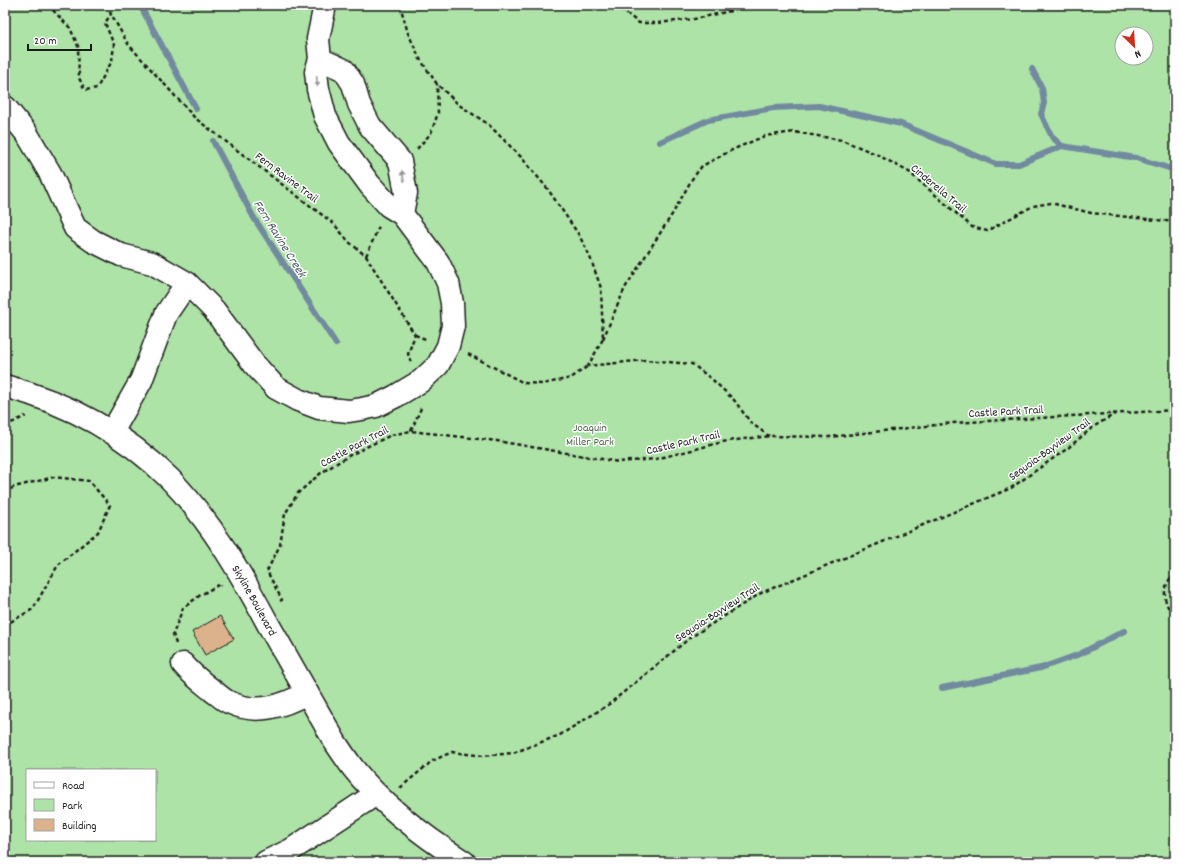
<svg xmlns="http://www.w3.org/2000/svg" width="1180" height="867" font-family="Dekko,sans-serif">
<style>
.green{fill:#ade3a6;stroke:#648061;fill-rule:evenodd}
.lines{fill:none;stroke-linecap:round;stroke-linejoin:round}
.stream{stroke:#728a9f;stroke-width:6}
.building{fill:#dcb28c;stroke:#1c1c1c}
.minor-casing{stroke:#1c1c1c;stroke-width:25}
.major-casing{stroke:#1c1c1c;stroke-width:25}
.path{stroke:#1c1c1c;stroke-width:2.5;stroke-dasharray:4 3;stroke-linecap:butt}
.minor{stroke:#fff;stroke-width:22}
.major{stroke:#fff;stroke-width:22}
.oneway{fill:#999}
.labels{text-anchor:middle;stroke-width:3;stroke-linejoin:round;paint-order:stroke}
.street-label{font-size:12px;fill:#1c1c1c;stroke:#fff}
.park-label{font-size:12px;fill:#4f624c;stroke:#fff}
.water-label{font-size:13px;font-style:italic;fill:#4e5c68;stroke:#fff}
</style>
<rect width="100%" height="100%" fill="#f4e8dc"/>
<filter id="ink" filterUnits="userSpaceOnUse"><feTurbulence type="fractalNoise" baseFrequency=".025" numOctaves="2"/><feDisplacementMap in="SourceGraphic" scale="8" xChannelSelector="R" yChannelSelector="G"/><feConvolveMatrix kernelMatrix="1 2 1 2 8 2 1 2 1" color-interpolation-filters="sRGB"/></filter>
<g filter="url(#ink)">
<path class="green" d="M5,5H1175V862H5ZM1122,34H1146V58H1122ZM27,770H155V840H27Z"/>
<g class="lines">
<path class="stream" d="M140,5L196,109
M1032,69L1042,88L1044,103L1041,114L1052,137L1062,146
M213,141L254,218L336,344
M660,142L708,120L773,108L819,106L901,124L996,164H1019L1062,146L1136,158L1175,170
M942,688L1041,668L1080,654L1124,631"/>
</g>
<path class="building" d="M220,616L234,639L205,655L192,632Z"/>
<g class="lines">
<g class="minor-casing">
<path id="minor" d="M320,59L318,39L325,5
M5,107L27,134L50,173L75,228L93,241L121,255L152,263L187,283L214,310L254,364L276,388L298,400L319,408L349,411L362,409L376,406L396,396L421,381L438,365L448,346L453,326L452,303L448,283L438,262L402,214L389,206L370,185L339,143L325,116L318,89L316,72L320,59L344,70L353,84L359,104L370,126L400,161L406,193L402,214
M112,432L141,381L166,314L187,283
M183,664C192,675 202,682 213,691C219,695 224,701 231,703C257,715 283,706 307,693
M266,862L291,850L376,794"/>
</g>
<g class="major-casing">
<g id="major">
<path id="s1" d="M5,386C67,403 124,433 170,479C211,521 240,572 268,624C290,663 313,703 335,742C341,751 347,760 353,768C383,806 423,836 464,862"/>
</g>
</g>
<path class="path" d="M48,5L70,28L78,46L79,78L85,90L97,88L112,61L114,45L105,23L111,14
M106,5L128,44L195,118L334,224L349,242L366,256L415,335L408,354L411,362
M400,5L408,33L420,59L437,84L459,105L488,124L521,157L547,188L579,235L590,257L601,288L603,339L588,366L645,360L692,364L714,381L734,400L751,423L769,436
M615,5L639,23H657L694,19L758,5
M417,149L431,133L438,113L437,84
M366,256L380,224
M415,335L428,340
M603,339L625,288L673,213L692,179L702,166L734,149L765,136L794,132L842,140L876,154L909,172L972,227L987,231L1033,206L1051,203L1091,213L1175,222
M468,354L524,383L543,384L571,378L588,366
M5,426L26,416
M411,431L422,406
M5,493L14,487L54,477L89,481L110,505L98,532L58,565L33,609L5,625
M1175,573C1162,585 1161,604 1175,615
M280,601L282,600L267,571L280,545L285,514L298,493L321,473L350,455L391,435L411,431L497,441L619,462L656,459L727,441L770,436L829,437L953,423L1175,410
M176,644L173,634L183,608L199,596L220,584L221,586
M400,788L432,761L452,752L483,756L513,753L560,735L608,705L691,637L761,593L1011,488L1068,448L1093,427L1115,414"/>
<use href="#minor" class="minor"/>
<use href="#major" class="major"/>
</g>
<defs><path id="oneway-solid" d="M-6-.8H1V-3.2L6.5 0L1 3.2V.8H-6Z"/></defs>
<g class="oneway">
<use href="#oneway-solid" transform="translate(317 81) rotate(85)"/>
<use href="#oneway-solid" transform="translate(403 176) rotate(-101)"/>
</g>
</g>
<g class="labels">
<g class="street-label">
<text transform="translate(287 177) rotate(37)" y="4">Fern Ravine Trail</text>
<text transform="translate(939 188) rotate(40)" y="4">Cinderella Trail</text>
<text transform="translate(1006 411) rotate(-3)" y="4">Castle Park Trail</text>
<text transform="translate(683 442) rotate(-13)" y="4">Castle Park Trail</text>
<text transform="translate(354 446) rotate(-28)" y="4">Castle Park Trail</text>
<text transform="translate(1049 449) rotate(-36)" y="4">Sequoia-Bayview Trail</text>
<text dy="4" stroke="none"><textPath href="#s1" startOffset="340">Skyline Boulevard</textPath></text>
<text transform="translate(717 612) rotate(-33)" y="4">Sequoia-Bayview Trail</text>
</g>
<g class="park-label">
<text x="590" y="431">Joaquin<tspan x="590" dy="14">Miller Park</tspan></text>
</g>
<g class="water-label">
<text transform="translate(281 238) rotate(58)" y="5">Fern Ravine Creek</text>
</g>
</g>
<rect width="1180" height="867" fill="none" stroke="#fff" stroke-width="20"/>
<rect x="10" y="10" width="1160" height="847" fill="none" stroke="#1c1c1c" stroke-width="1.5" filter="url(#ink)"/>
<rect x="26" y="769" width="130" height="72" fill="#ffffff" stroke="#a4a4a4"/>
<rect x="34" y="782" width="20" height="6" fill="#ffffff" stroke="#a4a4a4"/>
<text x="62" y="789" font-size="12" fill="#1c1c1c">Road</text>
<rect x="34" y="799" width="20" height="12" fill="#ade3a6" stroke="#a4a4a4"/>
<text x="62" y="809" font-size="12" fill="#1c1c1c">Park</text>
<rect x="34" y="819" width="20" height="12" fill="#dcb28c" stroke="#a4a4a4"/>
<text x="62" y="829" font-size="12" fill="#1c1c1c">Building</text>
<g transform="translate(1134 46) rotate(155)"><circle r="19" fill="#ffffff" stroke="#a4a4a4"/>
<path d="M0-3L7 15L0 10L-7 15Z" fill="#c8321e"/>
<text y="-6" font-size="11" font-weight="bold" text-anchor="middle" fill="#1c1c1c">N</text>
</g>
<path d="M28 44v6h63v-6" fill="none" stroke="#1c1c1c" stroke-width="2"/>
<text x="34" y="44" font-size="12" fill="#1c1c1c" stroke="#ffffff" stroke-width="3" paint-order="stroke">20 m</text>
</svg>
